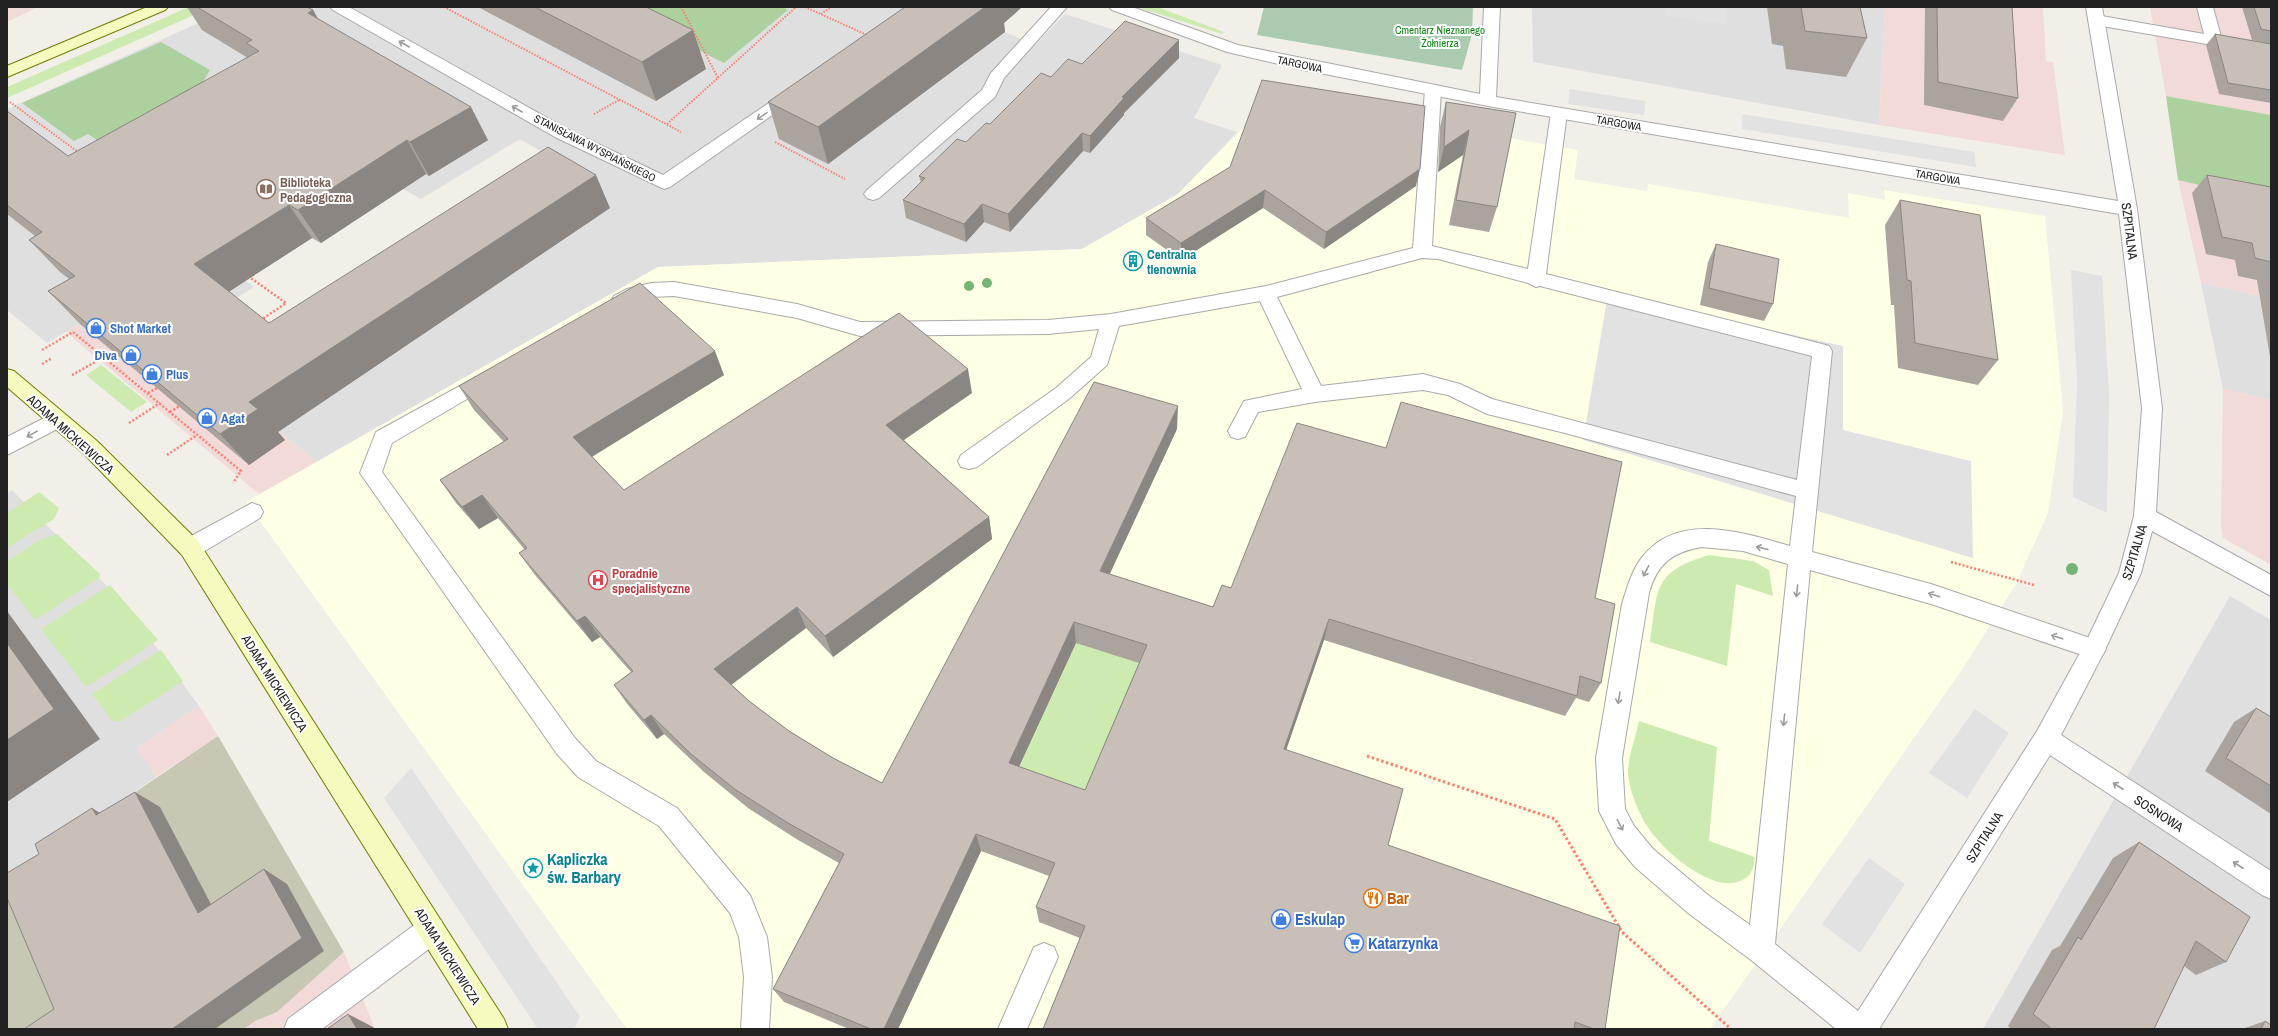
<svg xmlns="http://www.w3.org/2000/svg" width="2278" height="1036" font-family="'Archivo Narrow',sans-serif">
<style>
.residential{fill:#e0dfdf}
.commercial{fill:#f2dad9}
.education{fill:#ffffe5}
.construction{fill:#c7c7b4}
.grass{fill:#cdebb0}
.forest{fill:#add19e}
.cemetery{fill:#aacbaf}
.parking{fill:#e2e2e2}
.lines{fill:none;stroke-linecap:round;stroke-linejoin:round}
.lane-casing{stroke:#a9a9a9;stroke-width:2}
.street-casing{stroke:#a9a9a9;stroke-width:2}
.secondary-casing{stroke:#707d05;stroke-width:2}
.path-far2{stroke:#fa8072;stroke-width:2;stroke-dasharray:1.5 1.5;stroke-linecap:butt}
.path-far1{stroke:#fa8072;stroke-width:2.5;stroke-dasharray:2 2;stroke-linecap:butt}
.path{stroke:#fa8072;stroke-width:3;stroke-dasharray:2.5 2.5;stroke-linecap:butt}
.lane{fill:#fff;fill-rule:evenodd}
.street{fill:#fff;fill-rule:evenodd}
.secondary{fill:#f7fabf;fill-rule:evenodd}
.tree{fill:#74b475}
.wall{fill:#aba49e;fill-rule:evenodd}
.shaded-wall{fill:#8b8681}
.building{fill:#c7bfb8;stroke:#8b8681;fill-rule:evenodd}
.oneway{stroke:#9c9c9c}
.labels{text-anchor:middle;stroke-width:4;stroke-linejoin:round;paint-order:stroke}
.far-park-label{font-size:11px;fill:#0c8416;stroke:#fff}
.far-street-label{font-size:11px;fill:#222;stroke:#fff}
.education-label{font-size:13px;font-weight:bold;fill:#785e54;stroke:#fff;text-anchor:start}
.street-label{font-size:13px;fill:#222;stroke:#fff}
.culture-label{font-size:13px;font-weight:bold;fill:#0d838f;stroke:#fff;text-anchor:start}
.shop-label{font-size:13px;font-weight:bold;fill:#366cbe;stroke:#fff;text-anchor:start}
.health-label{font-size:13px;font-weight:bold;fill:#be3a42;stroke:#fff;text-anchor:start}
.near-culture-label{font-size:16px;font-weight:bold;fill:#0d838f;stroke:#fff;text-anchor:start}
.near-food-label{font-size:16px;font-weight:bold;fill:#c56008;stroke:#fff;text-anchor:start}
.near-shop-label{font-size:16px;font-weight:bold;fill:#366cbe;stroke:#fff;text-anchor:start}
</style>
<rect width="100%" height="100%" fill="#f2efe9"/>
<path class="residential" d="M234,7H945L1035,45L1065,14L1222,65L1194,118L1237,132L1178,194L1082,249L658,267L317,462L234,395L559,162L520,139L421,199L290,127L159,214L254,287L188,328L80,324L47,343L7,310V109Z
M1532,7H1885L1879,125L1533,62Z
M2201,283L2271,298V400L2223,389Z
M12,490L126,605L199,706L137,748L156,777L7,879V493Z
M2230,596L2271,620V1029H1983Z"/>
<path class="commercial" d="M7,7H38L7,22Z
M1885,7H2043L2046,61L2053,62L2065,155L1879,125Z
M2150,7H2271V115L2166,96Z
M2178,180L2271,202V298L2201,283Z
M80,324L234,395L317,462L259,494L66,332Z
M2223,389L2271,400V565L2223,538L2221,526Z
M199,706L218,736L156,777L137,748Z
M344,952L375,1029H244L255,1021L277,1012Z"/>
<path class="education" d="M1254,117L1415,122L1578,150L1574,179L1647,191L1648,184L1849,218L1848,193L1885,200L1884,190L2045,216L2063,411L2048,513L2015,586L1959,674L1710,1029H627L246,502L658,267L1082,249L1178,194Z"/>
<path class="construction" d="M218,736L344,952L277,1012L255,1021L244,1029H7V879Z"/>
<path class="grass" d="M189,7H212L7,98V87Z
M1137,7H1157L1224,32L1222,34Z
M101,365L147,402L131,412L86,375Z
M39,492L59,508L54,519L7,548V513Z
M57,534L100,574L99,578L35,620L7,584V561L40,540Z
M1709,555L1753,561L1769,570L1773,596L1736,584L1727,666L1650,642C1658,589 1652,572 1709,555Z
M110,585L158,640L86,687L41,629Z
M1084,626L1189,679L1087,808L1002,805Z
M161,650L183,681L120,722L111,720L92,694Z
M1639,721L1717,747L1709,841L1755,857C1754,861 1754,868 1751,872C1749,877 1744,879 1740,881C1710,894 1657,846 1644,821C1636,807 1629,788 1628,772C1628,758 1636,735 1639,721Z"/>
<path class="forest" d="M612,7H783L788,10L724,63Z
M161,42L210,70L198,90L97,140L88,134L74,141L22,103Z
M2166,96L2271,115V202L2178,180Z"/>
<path class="cemetery" d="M1264,7H1473L1472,34L1462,70L1257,35Z"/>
<path class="parking" d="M1666,7H1725L1727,24L1666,16Z
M1570,89L1645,101L1644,115L1568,104Z
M1742,114L1974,152L1976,167L1742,129Z
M2071,270L2102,276L2109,394L2107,513L2073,497L2077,381Z
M1608,294L1843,346V430L1971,461L1973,558L1583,440Z
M1975,709L2009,733L1967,798L1929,773Z
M411,768L580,1017L574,1029H538L384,798Z
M1869,858L1905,884L1860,953L1822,924Z"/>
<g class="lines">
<g class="lane-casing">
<path id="lane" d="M1051,7H1067L1004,78L995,97L879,198L873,200L867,198L864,194L867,190L982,90L991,73Z
M2197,7H2213L2221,37L2271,45V55L2096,25L2090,23L2088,20L2090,17L2096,15L2204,34Z
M1433,85L1439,86L1441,90L1432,246L1528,269L1551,113L1553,109H1565L1567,113L1546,274L1822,344L1829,346L1832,351L1812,552L1931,584L2102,642L2106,649L2102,656L2094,659L1931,604L1810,570L1775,944L1868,1019L1872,1029H1836L1751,960L1688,913L1635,867L1616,844L1599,811L1596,758L1622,604C1627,588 1632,569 1643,556C1680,511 1744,533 1790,546L1796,496L1565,433L1487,414L1448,395L1423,390L1315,402L1258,412L1245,437L1238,439L1231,437L1228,431L1244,401L1302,389L1260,301L1119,326L1107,365L1070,398L977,467L969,469L961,467L958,461L961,455L1056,388L1091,357L1099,329L1048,334L860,336L797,318L674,296L651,297L621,308L614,306L611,301L614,296L627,289L651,283L674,282L797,304L860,322L1048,320L1111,314L1266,286L1413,248L1425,90L1427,86ZM1422,258L1438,259L1528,283L1536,287L1540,286L1812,356L1797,480L1492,399L1460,384L1423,374L1321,386L1277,297ZM1702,547L1743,551L1788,564L1750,925L1708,895L1653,849L1634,826L1625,809L1622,758L1649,593C1657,564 1672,552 1702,547Z
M489,370L496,372L499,377L496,382L392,443L382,472L575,738L596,761L677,808L750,895L767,937L772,977L769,1029H741L744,977L739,937L730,913L659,826L578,777L557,754L360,473L376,432Z
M252,503L260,506L263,512L260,518L198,555L190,557L182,555L179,548L182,541Z
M431,916L441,920L445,930L441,940L322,1029H284L288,1019L421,920Z
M1044,943L1054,947L1058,957L1027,1029H998L1034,947Z"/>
</g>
<g class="street-casing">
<path id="street" d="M330,7H349L567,129L663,175L788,90H800L802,94L670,187L664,189L555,137L333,10Z
M1109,7H1132L1238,45L1480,94L1484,7H1500L1496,97L2118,201L2086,7H2102L2137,209L2162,408L2156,512L2271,575V596L2152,531L2141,573L2102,656L2061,735L2271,871V899L2262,895L2050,755L1879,1029H1849L1853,1019L2037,731L2086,642L2119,573L2134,516L2142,408L2119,214L1488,106L1304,70L1227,52L1112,10Z
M56,412L63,414L66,420L63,426L7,455V437Z"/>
</g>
<g class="secondary-casing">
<path id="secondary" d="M147,7H168L165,10L7,77V66Z
M7,369L14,371L97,441L198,541L504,1019L508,1029H478L182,555L83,453L7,387Z"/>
</g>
<path class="path-far2" d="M444,7L681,132
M681,7L718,78
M805,7L867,35
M821,14L831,7
M10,102L78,152
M594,114L619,100
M667,124L796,7
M775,142L845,179
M248,276L250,277"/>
<path class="path-far1" d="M248,276L286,303L261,320
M42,350L73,332L241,471L233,483
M42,364L52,358
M72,375L104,357
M148,393L159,387
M170,412L181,405
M129,423L160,403
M167,455L197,435
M1951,562L2034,585"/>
<path class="path" d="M1367,756L1555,819L1622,932L1731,1029"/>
<use href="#lane" class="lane"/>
<use href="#street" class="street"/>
<use href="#secondary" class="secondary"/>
</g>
<g class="tree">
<circle cx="987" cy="283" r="5"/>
<circle cx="969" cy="286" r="5"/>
<circle cx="2072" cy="569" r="6"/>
</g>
<path class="wall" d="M187,7H307L313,10L318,19L488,140L429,176L426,174L321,243L312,238L229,291L269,323L610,208L278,432L285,440L249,465L80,324L48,291L69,279L60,272L29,240L35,236L7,214V111L68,156L248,58L202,30Z
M478,7H646L706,69L656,101Z
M1767,7H1860L1867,38L1846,77L1786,69L1783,46L1772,44Z
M1925,7H2012L2018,98L2003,121L1924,105Z
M2242,7H2271V44L2252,40Z
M1021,8L1004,23L1005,32L828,164L779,139L768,102Z
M2215,34L2271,44V103L2219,94L2206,45Z
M1179,40V58L1124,113V115L1090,153L1083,151L1010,232L984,222L966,242L906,218L903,200L921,182L919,176L966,142L1051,77L1082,64Z
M1446,102L1516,113L1497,207L1489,232L1449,225L1463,155L1438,172L1440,127Z
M1230,167L1416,186L1324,249L1263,208L1181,260L1146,235V218Z
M2207,175L2271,187V363L2257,280L2238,276L2235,260L2206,254L2192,193Z
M1900,200L1998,360L1978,385L1898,368L1894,305H1891L1885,225Z
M1716,244L1773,304L1764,321L1700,305L1708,262Z
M724,375L592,456L624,490L972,393L904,440L989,517L992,539L833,657L806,628L731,684L749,701L789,731L833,758L882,783L1177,429L1109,574L1213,607L1231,588L1595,598L1601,683L1589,702L1576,698L1565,716L1324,640L1286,749L1388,845L1605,1029H1043L1080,938L1039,922L1036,907L1049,876L981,851L898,1029H849L784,1002L773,989L839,863L798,840L748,808L704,772L664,734L657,739L628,705L614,685L631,672L600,637L592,642L535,575L519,553L525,550L498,518L479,529L456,503L440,480L504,442L474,410L459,386ZM1076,643L1139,663L1085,790L1019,767Z
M2256,708L2271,717V814L2205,771L2234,722Z
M2139,842L2226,962L2196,975L2184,966L2154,1029H2011L2008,1026L2052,950L2060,946L2113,858Z
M2265,1021L2271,1029H2242Z"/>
<path class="shaded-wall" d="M985,7H1021V8L1004,23L1005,32L828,164L818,127Z
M313,10L332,44L308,13Z
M693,30L706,69L656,101L642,62Z
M1179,40V58L1124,113V115L1090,153V136L1122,97Z
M471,107L488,140L429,176L410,142Z
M1469,130L1463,155L1438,172L1444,147Z
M1082,133L1083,151L1010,232L1008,214Z
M407,140L426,174L321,243L298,210Z
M1420,169L1416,186L1324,249L1326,232Z
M596,175L610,208L278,432L285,440L249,465L220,434L249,402Z
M1265,190L1263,208L1181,260V243Z
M982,204L984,222L966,242L964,224Z
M289,205L312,238L221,297L194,264Z
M715,351L724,375L587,460L573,437Z
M968,369L972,393L892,448L886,425Z
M1178,406L1177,429L1101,593L1100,571Z
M482,495L498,518L479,529L462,507Z
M989,517L992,539L833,657L825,636Z
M797,607L806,628L726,689L714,669Z
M7,611L100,739L7,802Z
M585,616L600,637L592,642L577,621Z
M1329,619L1324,640L1280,768L1284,749Z
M1074,622L1076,643L1012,782L1009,763Z
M651,715L664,734L657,739L644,720Z
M135,792L160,807L223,927L198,913Z
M92,808L118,824L96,815Z
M976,834L981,851L898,1029H884Z
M264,869L287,884L324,951L215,1029H172Z
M348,1014L373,1027L375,1029H357Z"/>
<path class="building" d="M197,7H307L313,10L308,13L471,107L410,142L407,140L298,210L289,205L194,264L269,323L548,147L596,175L249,402L258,409L220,434L48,291L75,276L29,240L42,232L7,205V111L68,156L259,51L246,43L252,40Z
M535,7H646L693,30L642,62Z
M905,7H985L818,127L768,102Z
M1800,7H1860L1867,38L1805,31L1801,7Z
M1937,7H2012L2018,98L1938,82Z
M2254,7H2271V31L2261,29Z
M1125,21L1179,40L1122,97L1124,98L1090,136L1082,133L1008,214L982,204L964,224L903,200L925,178L919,176L957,139L966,142L986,123L990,124L1041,73L1051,77L1068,59L1082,64Z
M2215,34L2271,44V90L2228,83Z
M1262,80L1425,106L1420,169L1326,232L1265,190L1181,243L1146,218L1230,167Z
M1446,102L1516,113L1497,207L1456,200L1469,130L1444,147Z
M2207,175L2271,187V262L2255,258L2252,243L2222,237Z
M1900,200L1980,215L1998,360L1915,343L1911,281L1907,280Z
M1716,244L1779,259L1773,304L1709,288Z
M640,283L715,351L573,437L624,490L899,313L968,369L886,425L989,517L825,636L797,607L714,669L749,701L789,731L833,758L882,783L1094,382L1178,406L1100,571L1213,607L1222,585L1231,588L1297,423L1386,448L1401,402L1622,462L1595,598L1615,604L1601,683L1580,676L1577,696L1329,619L1284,749L1403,789L1388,845L1620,926L1605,1029H1594L1575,1022L1574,1029H1043L1085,926L1036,907L1055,863L976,834L884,1029H871L773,989L844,854L788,823L736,790L691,754L651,715L644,720L614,685L633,671L585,616L577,621L519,553L527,548L482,495L462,507L440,480L508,439L459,386ZM1074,622L1147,645L1085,790L1009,763Z
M7,643L54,709L7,740Z
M2256,708L2271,717V786L2226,758Z
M135,792L198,913L264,869L302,938L172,1029H24L54,1009L7,898V873L39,854L35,844L92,808L96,815Z
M2139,842L2250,917L2226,962L2196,941L2154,1029H2052L2033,1014L2078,937L2081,940Z
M348,1014L357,1029H327Z
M2265,1021L2271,1025V1029H2261Z"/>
<defs><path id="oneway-shaft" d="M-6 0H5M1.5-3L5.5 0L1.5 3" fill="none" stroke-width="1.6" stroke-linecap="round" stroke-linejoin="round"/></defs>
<g class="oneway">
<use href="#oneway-shaft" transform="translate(404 44) rotate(-150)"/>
<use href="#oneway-shaft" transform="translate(517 109) rotate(-150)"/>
<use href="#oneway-shaft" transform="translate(762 116) rotate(146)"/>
<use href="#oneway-shaft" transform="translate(32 434) rotate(151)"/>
<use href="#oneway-shaft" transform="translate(1762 548) rotate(-166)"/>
<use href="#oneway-shaft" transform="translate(1646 571) rotate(117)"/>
<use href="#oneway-shaft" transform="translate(1797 591) rotate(96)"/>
<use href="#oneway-shaft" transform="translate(1934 595) rotate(-162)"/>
<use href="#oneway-shaft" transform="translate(2057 637) rotate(-162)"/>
<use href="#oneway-shaft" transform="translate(1619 698) rotate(99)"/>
<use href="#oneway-shaft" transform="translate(1784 720) rotate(96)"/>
<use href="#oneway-shaft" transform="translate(2118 786) rotate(-147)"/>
<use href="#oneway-shaft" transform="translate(1620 825) rotate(63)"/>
<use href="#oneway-shaft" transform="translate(2238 865) rotate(-147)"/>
</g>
<defs>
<g id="library-ring" transform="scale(1)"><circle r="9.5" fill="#fff" stroke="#8d6e63" stroke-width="1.5"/><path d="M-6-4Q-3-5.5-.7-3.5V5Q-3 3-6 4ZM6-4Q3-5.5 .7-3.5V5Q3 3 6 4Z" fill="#8d6e63"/></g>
<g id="building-ring" transform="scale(1)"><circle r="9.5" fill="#fff" stroke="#0f9aa8" stroke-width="1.5"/><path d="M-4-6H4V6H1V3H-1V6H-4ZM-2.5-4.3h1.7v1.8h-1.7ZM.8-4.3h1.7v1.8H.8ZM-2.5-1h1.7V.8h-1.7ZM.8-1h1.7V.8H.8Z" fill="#0f9aa8"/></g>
<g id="shop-ring" transform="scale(1)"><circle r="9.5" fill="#fff" stroke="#3f7fe0" stroke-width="1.5"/><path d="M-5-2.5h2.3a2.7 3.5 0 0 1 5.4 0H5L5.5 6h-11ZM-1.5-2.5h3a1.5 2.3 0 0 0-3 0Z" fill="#3f7fe0"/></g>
<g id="hospital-ring" transform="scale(1)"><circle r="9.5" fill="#fff" stroke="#e0444e" stroke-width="1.5"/><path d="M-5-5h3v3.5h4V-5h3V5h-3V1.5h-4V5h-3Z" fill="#e0444e"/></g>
<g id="sight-ring" transform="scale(1)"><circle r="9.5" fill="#fff" stroke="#0f9aa8" stroke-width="1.5"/><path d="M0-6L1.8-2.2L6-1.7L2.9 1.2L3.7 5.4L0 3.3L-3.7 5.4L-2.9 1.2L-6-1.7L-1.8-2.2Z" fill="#0f9aa8"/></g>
<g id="restaurant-ring" transform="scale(1)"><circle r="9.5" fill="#fff" stroke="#e8710a" stroke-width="1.5"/><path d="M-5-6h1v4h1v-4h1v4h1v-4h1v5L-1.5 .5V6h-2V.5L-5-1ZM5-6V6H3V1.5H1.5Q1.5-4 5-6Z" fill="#e8710a"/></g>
<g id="supermarket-ring" transform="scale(1)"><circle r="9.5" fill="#fff" stroke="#3f7fe0" stroke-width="1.5"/><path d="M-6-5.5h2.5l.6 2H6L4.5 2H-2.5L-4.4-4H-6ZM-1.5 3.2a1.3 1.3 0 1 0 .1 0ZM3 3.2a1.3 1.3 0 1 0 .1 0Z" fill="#3f7fe0"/></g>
</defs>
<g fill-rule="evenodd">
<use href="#library-ring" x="266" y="189"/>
<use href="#building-ring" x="1133" y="261"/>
<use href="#shop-ring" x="96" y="328"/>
<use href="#shop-ring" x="131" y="355"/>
<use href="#shop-ring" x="152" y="374"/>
<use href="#shop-ring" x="207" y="418"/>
<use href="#hospital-ring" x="598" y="580"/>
<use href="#sight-ring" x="533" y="868"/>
<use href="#restaurant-ring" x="1373" y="898"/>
<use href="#shop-ring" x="1281" y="919"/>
<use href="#supermarket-ring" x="1354" y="943"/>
</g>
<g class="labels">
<g class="far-park-label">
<text x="1440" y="34">Cmentarz Nieznanego<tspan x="1440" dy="13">Żołnierza</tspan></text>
</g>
<g class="far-street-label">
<text transform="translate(1300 64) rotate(12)" y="4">TARGOWA</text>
<text transform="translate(1619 123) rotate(10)" y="4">TARGOWA</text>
<text transform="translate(595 148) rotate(27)" y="4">STANISŁAWA WYSPIAŃSKIEGO</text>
<text transform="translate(1938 177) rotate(10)" y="4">TARGOWA</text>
</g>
<g class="education-label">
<text x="280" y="187">Biblioteka<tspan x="280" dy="15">Pedagogiczna</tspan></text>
</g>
<g class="street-label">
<text transform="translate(2130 231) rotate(83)" y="5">SZPITALNA</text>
<text transform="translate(71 434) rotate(42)" y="5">ADAMA MICKIEWICZA</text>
<text transform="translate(2134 552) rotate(-73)" y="5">SZPITALNA</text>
<text transform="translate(275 683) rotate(58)" y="5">ADAMA MICKIEWICZA</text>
<text transform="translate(2159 813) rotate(33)" y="5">SOSNOWA</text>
<text transform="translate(1984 837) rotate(-58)" y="5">SZPITALNA</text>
<text transform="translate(448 956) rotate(58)" y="5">ADAMA MICKIEWICZA</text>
</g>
<g class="culture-label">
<text x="1147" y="259">Centralna<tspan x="1147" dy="15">tlenownia</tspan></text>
</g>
<g class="shop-label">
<text x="110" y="333">Shot Market</text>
<text x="117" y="360" text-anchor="end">Diva</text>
<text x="166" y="379">Plus</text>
<text x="221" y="423">Agat</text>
</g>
<g class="health-label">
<text x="612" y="578">Poradnie<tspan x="612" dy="15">specjalistyczne</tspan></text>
</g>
<g class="near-culture-label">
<text x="547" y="865">Kapliczka<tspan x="547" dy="18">św. Barbary</tspan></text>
</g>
<g class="near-food-label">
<text x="1387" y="904">Bar</text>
</g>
<g class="near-shop-label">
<text x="1295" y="925">Eskulap</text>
<text x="1368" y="949">Katarzynka</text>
</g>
</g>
<rect width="2278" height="1036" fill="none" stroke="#222222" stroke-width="16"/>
</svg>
